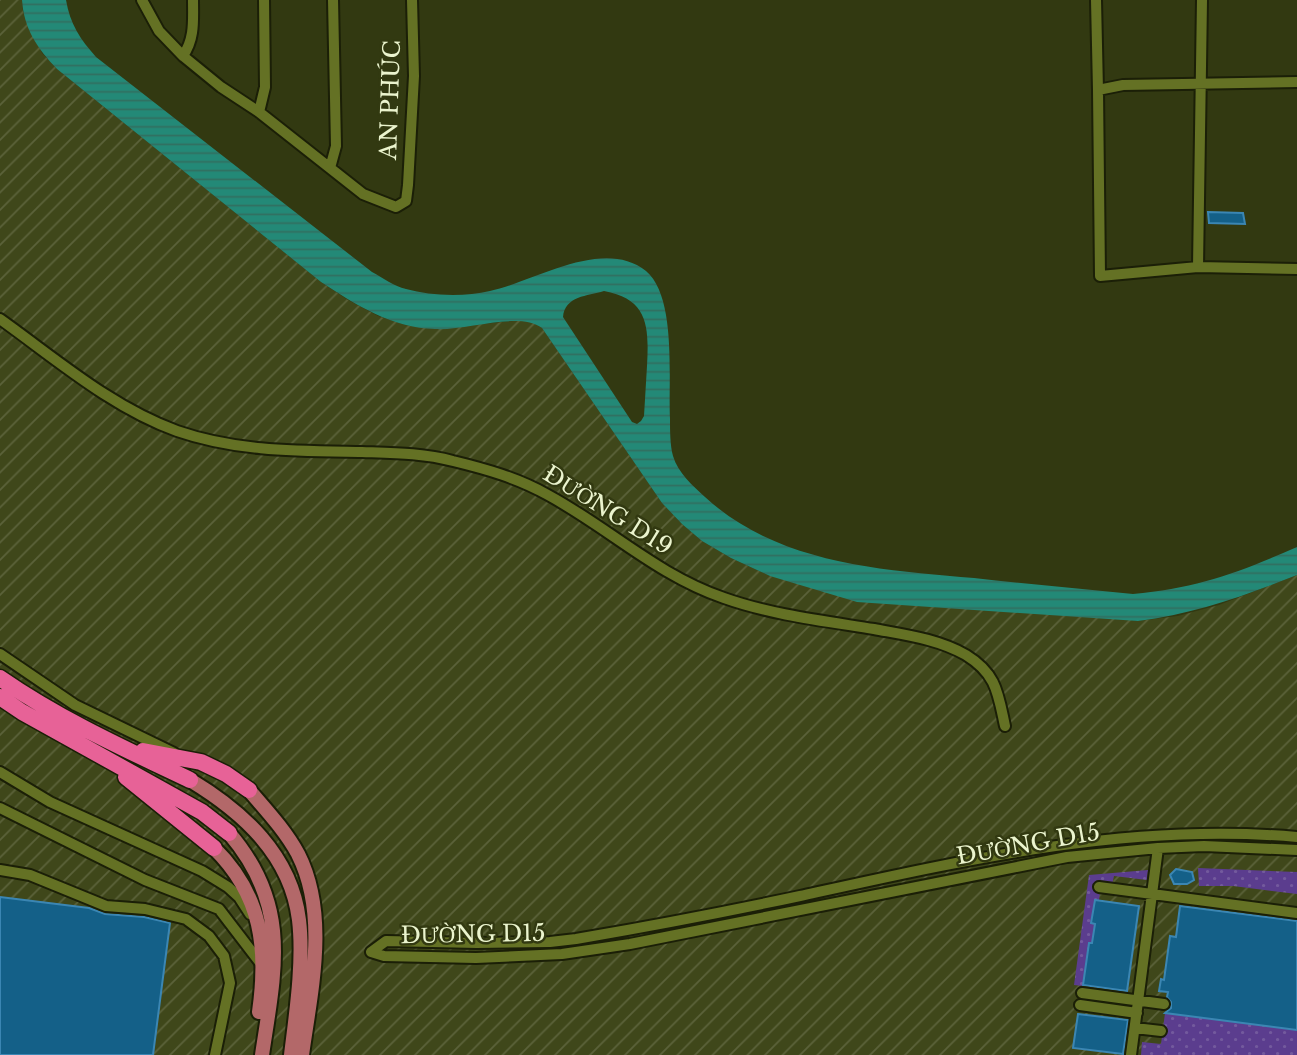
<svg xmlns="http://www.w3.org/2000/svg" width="1297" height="1055" font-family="'Libre Baskerville',serif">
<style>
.industrial{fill:url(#industrial-furrows)}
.grass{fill:url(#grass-dots)}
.water{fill:url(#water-rules);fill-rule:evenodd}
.building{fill:#146088;stroke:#3b86b3;stroke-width:2}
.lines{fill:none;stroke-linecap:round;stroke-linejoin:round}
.minor-casing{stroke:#1b1f07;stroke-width:14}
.major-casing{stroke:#1b1f07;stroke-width:18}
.highway-casing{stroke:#1b1f07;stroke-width:19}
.minor{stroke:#647124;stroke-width:10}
.major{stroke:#b36869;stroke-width:14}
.highway{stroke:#e76297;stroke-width:16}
.labels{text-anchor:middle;stroke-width:5;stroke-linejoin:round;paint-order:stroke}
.street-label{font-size:23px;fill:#ebf4ce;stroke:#323911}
</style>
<defs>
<pattern id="industrial-furrows" width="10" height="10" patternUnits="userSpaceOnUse" patternTransform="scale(1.75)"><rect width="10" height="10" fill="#3f471a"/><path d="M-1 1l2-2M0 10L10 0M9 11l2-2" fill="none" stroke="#5b623a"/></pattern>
<pattern id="grass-dots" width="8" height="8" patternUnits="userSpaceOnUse" patternTransform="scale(1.75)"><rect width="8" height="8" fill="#5b3d8e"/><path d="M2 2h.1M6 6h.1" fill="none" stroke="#735a9d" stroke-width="1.8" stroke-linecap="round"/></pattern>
<pattern id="water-rules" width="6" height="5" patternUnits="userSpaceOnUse" patternTransform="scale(1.75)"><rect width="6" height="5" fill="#238977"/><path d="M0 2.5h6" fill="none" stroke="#316f60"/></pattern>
</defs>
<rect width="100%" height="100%" fill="#323911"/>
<path class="industrial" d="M0,0H22L23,11L42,53L57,69L321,282L348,300L378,316L405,325L435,329L523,320L534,322L542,328L662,503L682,524L702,541L731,558L770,576L1138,621L1178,616L1219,605L1297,575V1055H0Z"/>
<path class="grass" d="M1198,868L1297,872V894L1233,886H1199Z
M1148,870L1147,880L1114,876L1112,885L1095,883V890L1100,891L1099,901H1095L1092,923L1095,924L1092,943H1089L1083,986L1074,985L1089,875Z
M1165,1013L1297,1030V1055H1141L1142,1042L1161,1044Z"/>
<path class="water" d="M22,0H66C70,24 80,39 96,57L372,272C383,278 394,286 406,289C431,296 464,297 490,291C536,281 603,237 646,271C677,297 668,380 670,419C670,430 670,445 673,456C678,473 693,486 705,497C778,564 882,570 974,578C1027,584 1080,589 1133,594C1197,588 1238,573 1297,547V575C1244,596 1194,614 1138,621L857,602L770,576L731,558L702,541L682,524L662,503L542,328C519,311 465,331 435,329C392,328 356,305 321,282L57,69C37,48 24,29 22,0ZM604,291C649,299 649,328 647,366C646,383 645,399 644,416L641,421L637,424L632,422L563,317C565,296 587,296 604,291Z"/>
<path class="building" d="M1208,212L1243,213L1245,224L1209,223Z
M1176,869L1192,872L1194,880L1187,884H1174L1170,875Z
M0,897L89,908L105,914L144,917L170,923L153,1055H0Z
M1095,900L1139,906L1127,991L1083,985L1089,943H1092L1095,924L1091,923Z
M1180,906L1297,921V1030L1165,1013L1171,1008V1002L1167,997L1168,992L1159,991L1161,979L1164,980L1170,936L1176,937Z
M1078,1014L1128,1020L1123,1054L1073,1048Z"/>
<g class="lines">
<g class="minor-casing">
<path id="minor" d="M142,0L159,31L183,56L221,87L259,112L363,194L396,207L406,201L408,185L414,76L412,0
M1096,0L1098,90L1123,85L1297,82
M183,56C195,38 193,21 193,0
M1098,90L1100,276L1198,267L1297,269
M259,112L265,87L264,0
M330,168L336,146L333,0
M1198,267L1202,0
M0,319C56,359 111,407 177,431C238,452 299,451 362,452C393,453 423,453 453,461C486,469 518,478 548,495C609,528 657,575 724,598C772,615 824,621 874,629C906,635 938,639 966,655C997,674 998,694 1005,726
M0,654L75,705L174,753
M0,772L50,802L202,871L228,887L239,897L250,914
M0,808L145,880L219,909L262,965
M0,870L30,875L106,906L145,909L186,919L209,936L224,956L230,983L215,1055
M1099,887L1297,913
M371,952L386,941L477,943L550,942L576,939C651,926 725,912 800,896C964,860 1128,822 1297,837
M371,952L384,956L476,958L562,954L630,944L1067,857L1158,848L1204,846L1297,850
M1082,993L1164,1004
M1080,1005L1137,1013
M1135,1028L1161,1031
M1131,1055L1158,848"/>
</g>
<g class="major-casing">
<path id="major" d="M190,780C243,812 291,855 299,920C304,961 296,1014 291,1055
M249,790C266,810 285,830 298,854C329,915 311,990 302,1055
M229,833C291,905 275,969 262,1055
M214,848C262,895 268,949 259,1012"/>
</g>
<g class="highway-casing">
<path id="highway" d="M0,678C59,719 125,749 190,780
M0,697L22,712L202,812L229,833
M143,751L201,762L226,774L249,790
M126,777L214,848"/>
</g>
<use href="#minor" class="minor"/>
<use href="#major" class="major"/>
<use href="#highway" class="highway"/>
</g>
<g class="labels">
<g class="street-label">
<text transform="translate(390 100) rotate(-88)" y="8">AN PHÚC</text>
<text transform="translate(608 510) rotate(32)" y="8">ĐƯỜNG D19</text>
<text transform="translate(1028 844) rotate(-10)" y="8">ĐƯỜNG D15</text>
<text transform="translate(473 934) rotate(-1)" y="8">ĐƯỜNG D15</text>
</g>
</g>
</svg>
